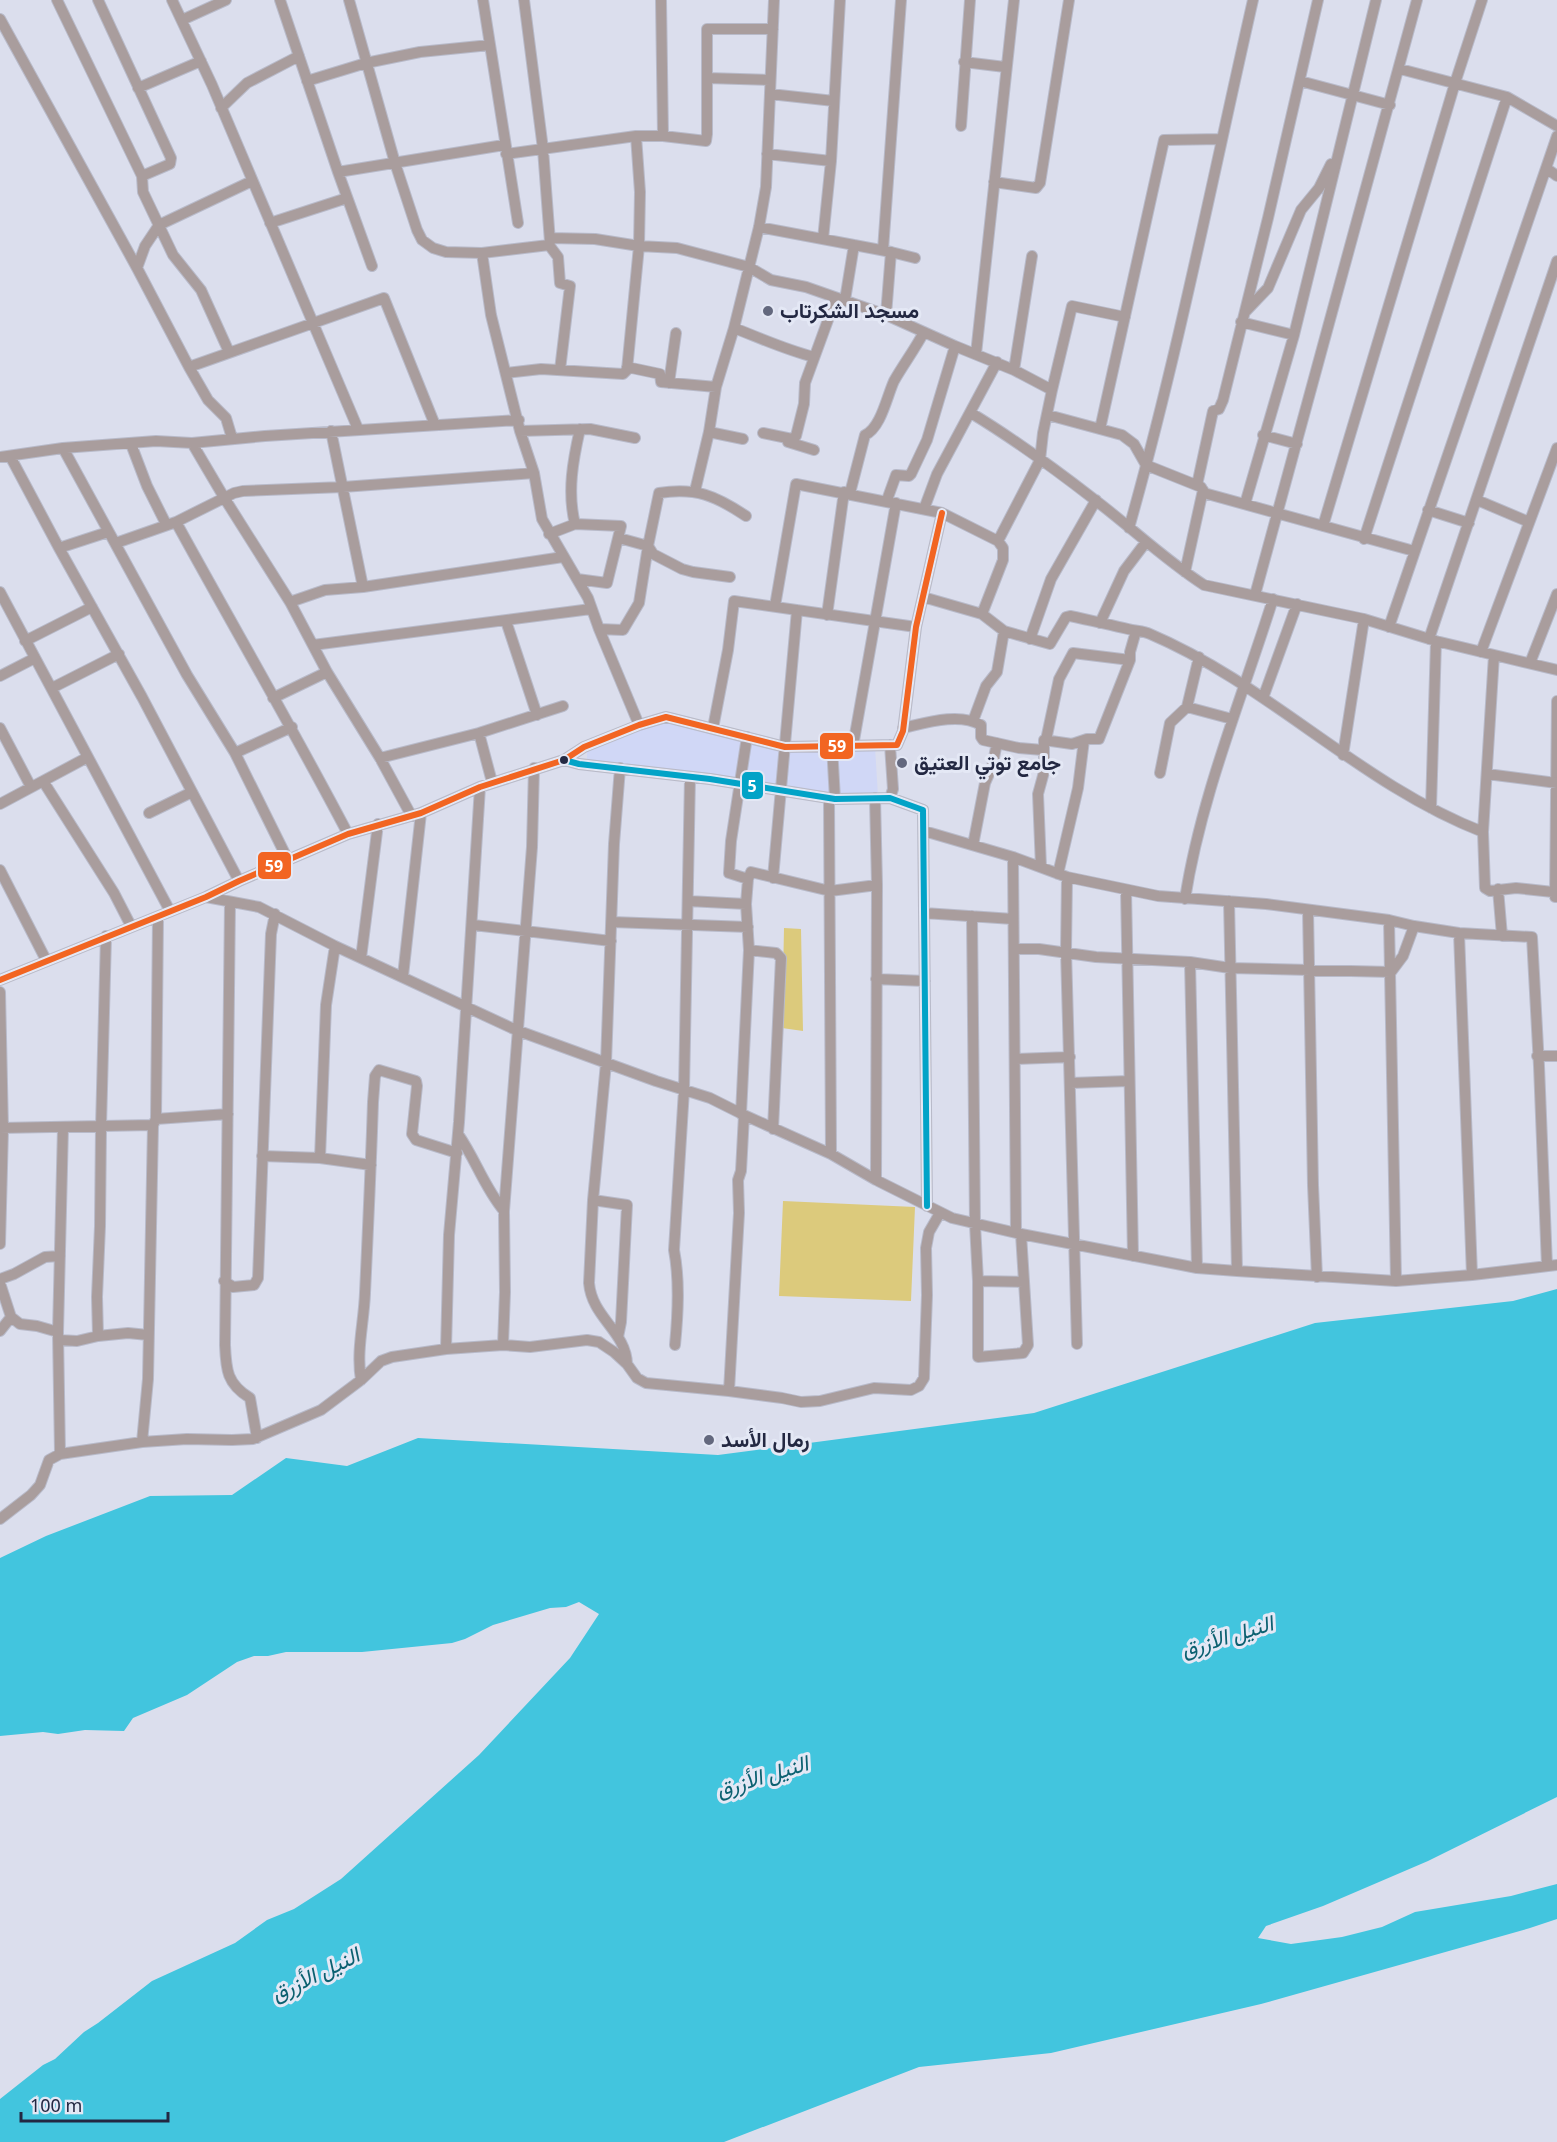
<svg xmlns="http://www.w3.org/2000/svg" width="1557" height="2142" font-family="'Noto Sans',Vazirmatn,sans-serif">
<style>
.built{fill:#d0d7f6}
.green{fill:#dcca7c}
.water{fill:#42c5de}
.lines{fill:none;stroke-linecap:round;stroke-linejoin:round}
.minor-casing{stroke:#b8bac9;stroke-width:12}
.minor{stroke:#a99d9d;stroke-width:10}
.bus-1-casing{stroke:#e4e8f5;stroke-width:10}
.bus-2-casing{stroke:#e4e8f5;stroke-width:10}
.bus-1{stroke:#02a3c7;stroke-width:6}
.bus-2{stroke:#f26522;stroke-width:6}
.poi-dot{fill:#63687e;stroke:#e4e8f5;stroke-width:2}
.bus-dot{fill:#232842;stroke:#e4e8f5;stroke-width:2}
.labels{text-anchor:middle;stroke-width:6;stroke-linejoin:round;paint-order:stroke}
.poi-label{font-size:21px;font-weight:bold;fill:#232842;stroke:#e4e8f5;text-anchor:start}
.water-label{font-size:22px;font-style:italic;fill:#0b6070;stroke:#e4e8f5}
.line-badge{stroke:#e4e8f5;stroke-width:2}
.badge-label{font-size:16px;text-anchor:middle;font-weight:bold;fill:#fff}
</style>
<rect width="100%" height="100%" fill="#dbdeed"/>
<path class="built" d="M666,719L784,748L875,747L878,796L832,797L587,763V749Z"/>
<path class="green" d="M784,928L801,929L803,1031L782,1028Z
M783,1201L915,1207L911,1301L779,1296Z"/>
<path class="water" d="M1557,1289V1797L1428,1861L1323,1906L1266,1926L1258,1938L1291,1944L1342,1937L1382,1927L1415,1912L1511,1896L1557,1884V1919L1530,1928L1261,2004L1051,2053L919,2067L724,2142H0V2099L43,2065L55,2059L84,2032L98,2023L152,1981L235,1943L267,1920L294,1909L341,1879L479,1755L570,1658L599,1614L579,1602L566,1607L550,1608L493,1625L465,1639L452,1643L362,1652H286L268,1656H254L237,1662L187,1695L133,1718L124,1731L85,1730L58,1734L43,1732L0,1736V1558L46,1536L150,1496L232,1495L286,1458L347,1466L418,1438L718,1455L1034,1413L1315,1323L1513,1301Z"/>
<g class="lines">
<g class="minor-casing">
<path id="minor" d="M57,0L142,176L143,192L173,255L201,290L229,352
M98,0L171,158L170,164L142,176
M172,0L212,85L358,429
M280,0L338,172L372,266
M349,0L395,163L417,230L422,240L433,248L446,252L482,253L549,245L550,242L543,149L524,0
M483,0L518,223
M661,0L663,136
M0,19L137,268L189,367L208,400L226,418L232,438
M182,20L226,0
M964,62L1005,67
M1400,69L1507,97L1557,126
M707,78L770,80
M307,81L366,63L420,52L490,45
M1300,81L1390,105
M138,88L201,61
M770,94L834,101
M221,108L247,83L299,56
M961,126L970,0
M506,154L636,136H663L706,141L707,134V29H773
M767,154L831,161
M1546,168L1557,176
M338,172L504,145
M994,182L1036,188L1040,183L1069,0
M270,223L347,198
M759,227L891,252L886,315
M550,238L595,239L639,246L677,248L749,267L771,280L806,287L886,315L955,346L1014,370L1052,390L1043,433L1040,460L998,541
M823,239L831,161L840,0
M549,245L558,257L560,283L570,286L560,370
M883,250L901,0
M891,252L915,258
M482,253L491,315L520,431L534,473L542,519L588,598L599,629L639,725
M137,268L145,246L159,225L252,181
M845,300L854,245
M1245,312L1268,288L1301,210L1319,188L1331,164
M1241,322L1294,335
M734,328C760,338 786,350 814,357
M976,354L1014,0
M189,367L384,298L435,425
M627,367L660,374L661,382L716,387
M1014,370L1032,256
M506,373L541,369L623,374L627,370L639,246L640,192L636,136
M669,383L676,333
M1052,390L1072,306L1125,317
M971,413C1014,439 1055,469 1095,500C1132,528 1165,560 1204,585L1364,619L1436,641L1557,670
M1048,415L1122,435L1134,444L1146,465L1201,487L1204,493L1414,551
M1100,429L1164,140L1221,139
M331,431L363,587
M520,431L590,429L635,438
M709,432L743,439
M763,433L792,439L796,436L804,404L805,383L836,298
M1263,435L1297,444
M788,439V442L814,450
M192,443L225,499L290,602L327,672L380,758L411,815
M131,444L147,486L166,524
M63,448L187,675L235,753L288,860
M10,456L59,548L142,697L239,881
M0,457L63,448L156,441L192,443L265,436L519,420
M1197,485L1213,411L1219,409L1223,400L1268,218L1318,0
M695,491L709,432L716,387L734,328L759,227L766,187L774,0
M850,493L865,435C881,428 887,396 894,381C903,365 915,349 924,332
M887,500L896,475L909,476L911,474L927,440L955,346
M1477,500L1529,522
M1245,504L1294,335L1376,0
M924,509L937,474L997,362
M1428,510L1469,523
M176,522C233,626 293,729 348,834
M575,524C567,492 573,460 580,429
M1323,526L1455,83L1482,0
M1129,528C1178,354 1213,176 1253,0
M549,534L575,524L621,526L607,583L577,579
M619,538L648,546L653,554L682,569L693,572L730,577
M1364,539L1507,97
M116,543L176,522L234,493L243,491L343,487L534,473
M59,548L108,532
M1185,572L1203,490
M0,592L170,911
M1255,595L1417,0
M923,597L982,614L1004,631L1050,644L1066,617L1070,616C1090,620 1109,625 1128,629C1135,631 1144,631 1150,634C1270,685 1361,785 1483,832
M290,602L325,590L363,587L563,557
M775,606L796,484L942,513L998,541L1003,548V560L982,614
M827,615L844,492
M506,621L537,715
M1100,623L1124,571L1146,542
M1389,627L1557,136
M599,629L623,630L639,603L648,546L659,493C696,487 716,496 746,516
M1030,639L1051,579L1096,500
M1429,639L1557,261
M25,641L92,607
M313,645L591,609
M1481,652L1557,448
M1494,655L1483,832L1485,888L1490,891L1516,888L1553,892L1557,897
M1530,663L1557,594
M0,676L35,658
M52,688L119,654
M273,698L327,672
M1263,698L1297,604
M1187,707L1232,719
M973,721L986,686L997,672L1004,631
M0,728L31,787
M713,728L728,650L734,601L916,627
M903,728C925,723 959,712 981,725V737L983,740L1019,748L1043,750
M479,733L492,782
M747,737L731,841L729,873L748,879L751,872L830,891L877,885
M1046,740L1059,679L1073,653L1130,660
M890,745L893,789L890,798
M832,746L835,799
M853,746L896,503
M235,753L292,727
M1343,755L1364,619
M380,758L479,733L563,706
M564,760L579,764L710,779L835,799L890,798L923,810L927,1206
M620,768L614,844L606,1063L593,1200L589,1283C592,1318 626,1331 627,1364
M1160,773L1170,723L1187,707L1199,657
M1487,774L1557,783
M43,781L114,893L131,926
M829,798L831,1154
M875,798L877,885L876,1180
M0,804L88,757
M1431,808L1436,641
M149,813L192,792
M924,831L1013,857L1067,877L1158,896L1266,904L1389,920L1414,926L1459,933L1532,937L1539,1066L1547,1266
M973,845L985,783L992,767L997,743
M1013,857L1016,1233
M1041,867L1038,794L1044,772V740L1072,744L1087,739H1099L1130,660V652L1136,631
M0,870L46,960
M1058,874L1078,788L1084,740
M1067,877L1066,951L1077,1344
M773,878L797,610
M1498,889L1502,936
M1126,890L1133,1256
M206,897L259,907L335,946L516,1030L656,1081L710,1098L744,1115L831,1154L876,1180L952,1218L1021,1234L1197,1268L1237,1271L1396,1281L1472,1275L1557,1265
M1555,897L1557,701
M1185,899C1201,796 1242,698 1273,599
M688,901L746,904
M1229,901L1237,1271
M230,902L225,1345C226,1370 227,1384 250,1398L257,1438
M1308,910L1313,1185L1317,1277
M924,913L1013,919
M972,916L975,1224L978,1281V1357L1023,1353L1028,1345L1021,1234
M1389,920L1396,1281
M612,922L748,927
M473,925L611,941
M1459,933L1472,1275
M1014,949H1039L1096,957L1190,962L1230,968L1391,972L1403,956L1414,926
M749,950L776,953L781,958L773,1129
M361,958L378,824
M1190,962L1197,1268
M403,976L421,813
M876,979L925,981
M0,980L206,897L239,881L348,834L421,813L480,787L564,760L584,747L639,725L666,717L785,747L897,745L903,731L916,627L942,513
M0,992L3,1129L0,1244
M1537,1056H1557
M1015,1059L1070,1057
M1070,1083L1129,1081
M741,1114L749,950L746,904L748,879
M156,1119L228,1114
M0,1128L153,1125
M458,1134C476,1160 484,1187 504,1211
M262,1156L320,1158L371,1165
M320,1158L326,1005L335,946
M593,1200L627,1205L621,1322L618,1337
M0,1279L14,1274L45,1257L60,1256
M224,1281L233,1287L254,1285L258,1278L271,934L275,914
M978,1281L1024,1282
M0,1283L11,1317L20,1324L37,1326L58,1332
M0,1331L11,1317
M98,1336L97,1297L100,1226L101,1127L106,936
M59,1340L77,1341L98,1336L128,1333L148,1335
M503,1345L505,1292L504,1211L532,847L534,768
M675,1345C678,1314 680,1281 674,1250L684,1090L690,777
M446,1349L449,1235L459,1122L480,787
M361,1380C356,1351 364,1322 365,1293C368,1229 371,1166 373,1102L375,1076L379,1070L416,1081L417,1086L412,1134L416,1140L457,1153
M729,1391L739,1213L738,1180L741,1171L744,1115
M142,1442L148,1379L153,1125L156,1119L158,917
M60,1454L58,1332L63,1127
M0,1519L31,1495L40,1485L49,1460L60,1454L142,1442L187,1439L232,1440L253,1439L321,1410L361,1380L381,1361L392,1357L446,1349L503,1345L530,1347L587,1340L599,1342L614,1352L627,1364L637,1378L646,1383L729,1391L782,1398L801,1402L820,1401L874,1388L911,1390L919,1386L924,1378L927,1295L926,1248L929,1232L940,1213"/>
</g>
<use href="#minor" class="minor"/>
<g class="bus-1-casing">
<path id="bus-1" d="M564,760L579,764L710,779L835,799L890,798L923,810L927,1206"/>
</g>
<g class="bus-2-casing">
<path id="bus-2" d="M0,980L206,897L239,881L348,834L421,813L480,787L564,760L584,747L639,725L666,717L785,747L897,745L903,731L916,627L942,513"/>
</g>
<use href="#bus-1" class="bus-1"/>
<use href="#bus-2" class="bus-2"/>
</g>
<g class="poi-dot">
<circle cx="768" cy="311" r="6"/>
<circle cx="902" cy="763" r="6"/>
<circle cx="709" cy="1440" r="6"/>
</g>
<circle class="bus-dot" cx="564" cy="760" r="5"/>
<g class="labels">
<g class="poi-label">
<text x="780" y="318">مسجد الشكرتاب</text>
<text x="914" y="770">جامع توتي العتيق</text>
<text x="721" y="1447">رمال الأسد</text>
</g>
<g class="water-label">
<text transform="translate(1227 1636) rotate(-17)" y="8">النيل الأزرق</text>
<text transform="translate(762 1776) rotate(-17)" y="8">النيل الأزرق</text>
<text transform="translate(315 1974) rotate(-26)" y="8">النيل الأزرق</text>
</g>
</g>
<g class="line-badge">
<rect x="819" y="732" width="35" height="28" rx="6" fill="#f26522"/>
<rect x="741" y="771" width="23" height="29" rx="6" fill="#02a3c7"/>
<rect x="257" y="851" width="35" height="29" rx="6" fill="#f26522"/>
</g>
<g class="badge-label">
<text x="837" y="752">59</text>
<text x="752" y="792">5</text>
<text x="274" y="872">59</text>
</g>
<path d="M21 2112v9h147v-9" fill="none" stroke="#232842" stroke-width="3"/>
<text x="30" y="2112" font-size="18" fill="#232842" stroke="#e4e8f5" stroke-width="4.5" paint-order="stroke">100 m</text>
</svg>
